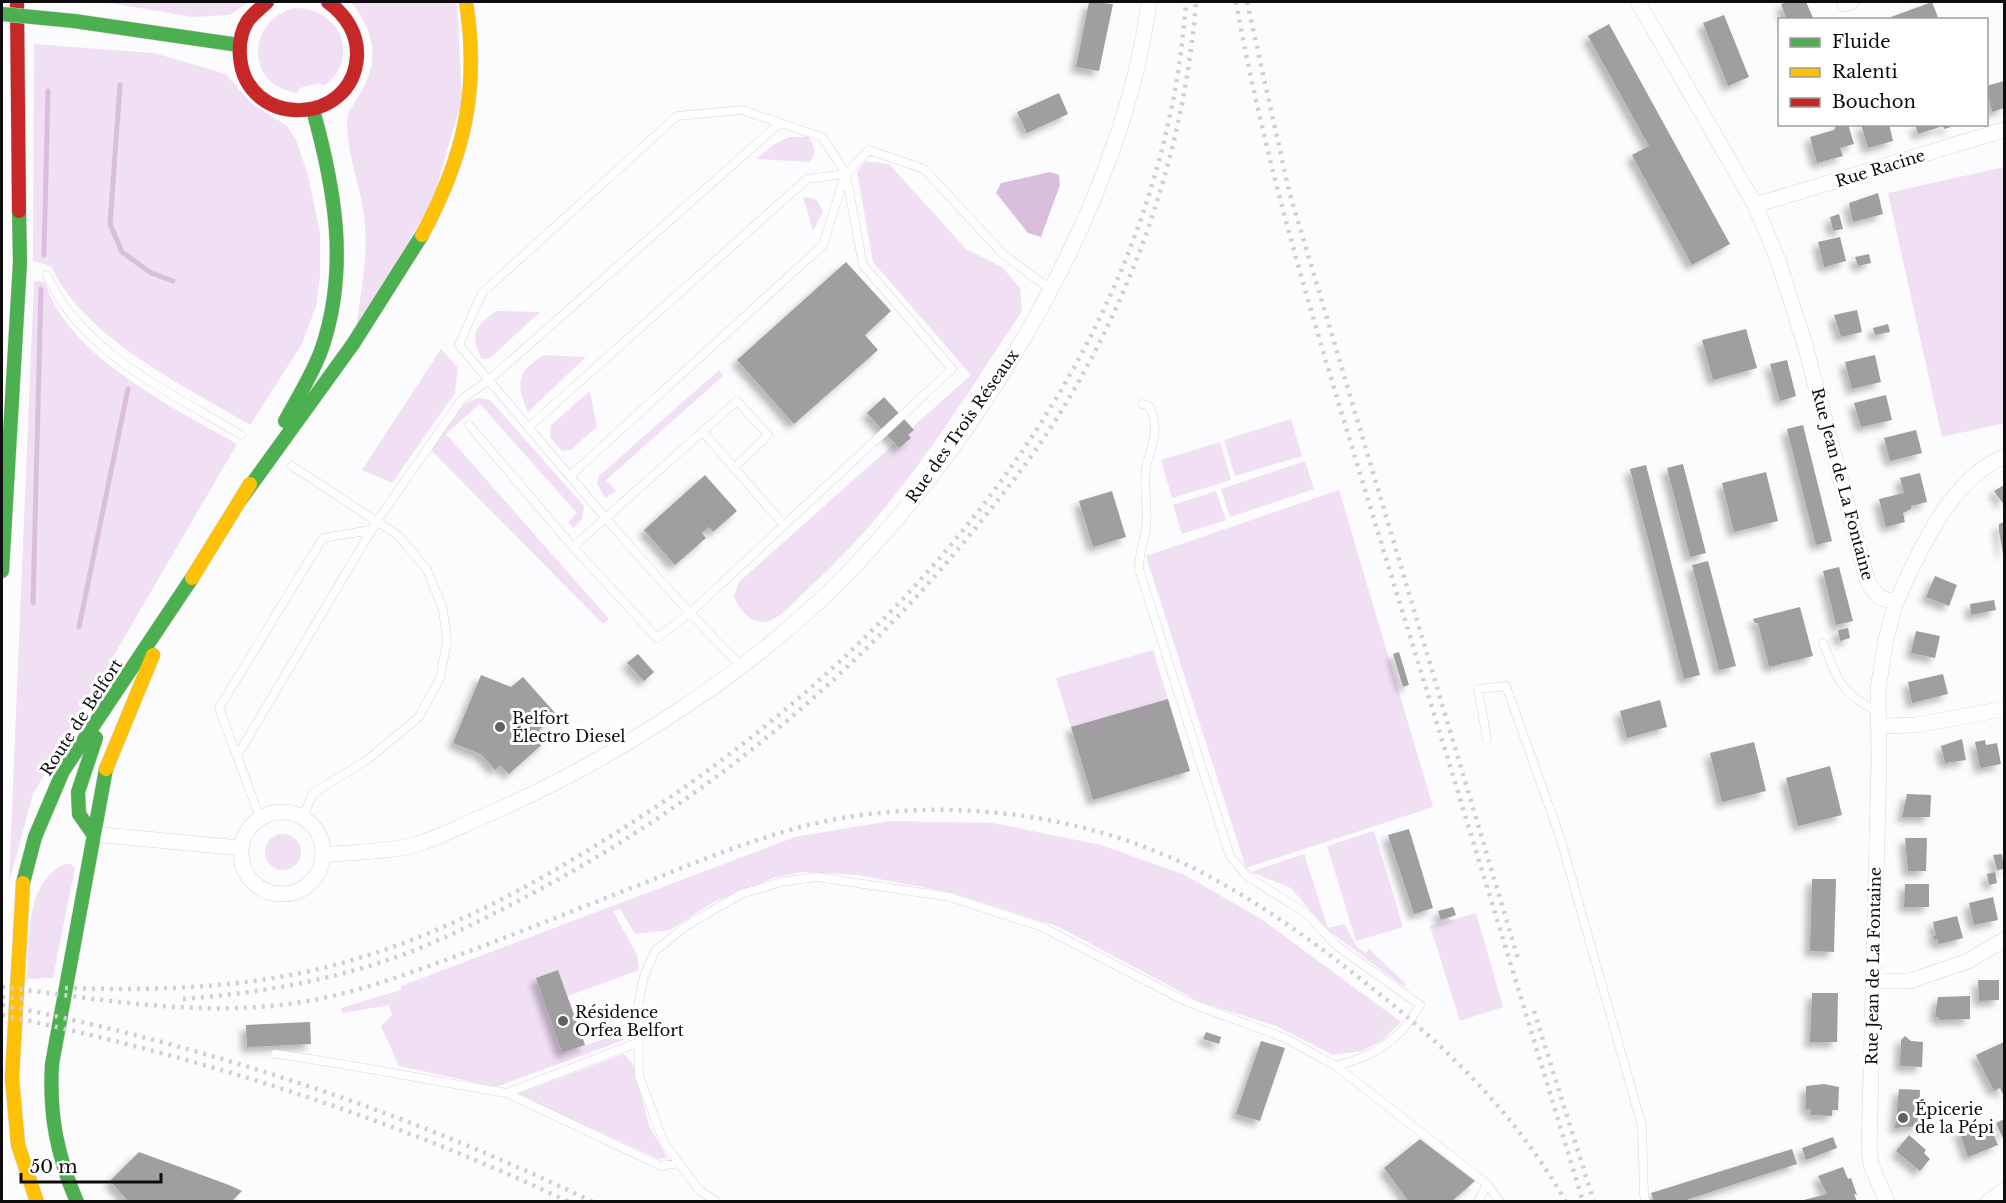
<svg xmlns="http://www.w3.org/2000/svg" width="2006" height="1203" font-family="'Libre Baskerville',serif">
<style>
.green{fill:#f1dff4}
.water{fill:#d9bfdc}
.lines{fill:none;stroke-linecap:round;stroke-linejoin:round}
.stream{stroke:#d9bfdc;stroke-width:5}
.building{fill:#a09ea0;filter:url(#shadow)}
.lane-casing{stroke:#d7d5d8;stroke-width:9}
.street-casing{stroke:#d7d5d8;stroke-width:16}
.fast-casing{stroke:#d7d5d8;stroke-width:15}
.slow-casing{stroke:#d7d5d8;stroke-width:15}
.jam-casing{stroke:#d7d5d8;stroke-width:15}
.lane{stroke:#fffeff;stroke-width:8}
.street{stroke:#fffeff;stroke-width:15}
.fast{stroke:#4caf50;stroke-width:14}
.slow{stroke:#ffc107;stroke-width:14}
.jam{stroke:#c62828;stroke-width:14}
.rail{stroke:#d0d0d0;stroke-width:4.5;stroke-dasharray:3 6;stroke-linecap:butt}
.fast-bridge-casing{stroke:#d7d5d8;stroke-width:15;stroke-linecap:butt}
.fast-bridge{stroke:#4caf50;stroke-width:14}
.poi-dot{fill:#626063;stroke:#fff;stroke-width:2}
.labels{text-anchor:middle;stroke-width:6;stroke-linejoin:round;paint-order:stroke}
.street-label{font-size:16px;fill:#0f0c10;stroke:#fff}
.poi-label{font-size:16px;fill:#0f0c10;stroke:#fff;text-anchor:start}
</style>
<defs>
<filter id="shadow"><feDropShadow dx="-5.5" dy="5.5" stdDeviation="3" flood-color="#0004"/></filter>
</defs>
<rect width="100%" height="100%" fill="#fcfbfd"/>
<path class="green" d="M104,2H248L230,15L192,17Z
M351,2H457L462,99L433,200L356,330C360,295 368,261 365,226C363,191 347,158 347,122C347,110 355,104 360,94C381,59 374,32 351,2Z
M295,8C340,8 362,57 324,86L319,83L300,88L297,93C245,86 246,20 295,8Z
M34,44L154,53L226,74L251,103L287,126L296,140L308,175L320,233V277L316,306L302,344L250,425C184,385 83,338 51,266L33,261Z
M789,137H808C815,147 817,152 810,162L756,159L773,145Z
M865,161L889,164L966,249L1002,267L1020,288L1022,311C958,408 898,507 812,585C800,595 788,611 775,618C756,630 740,612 734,596L739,582L971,375L873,262L857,172Z
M2004,167V423L1942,437L1888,193Z
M803,197L816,199L823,211L813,231Z
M34,281L45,282C68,357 173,407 237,444L33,794L9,882Z
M497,311L540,312L489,359H482C469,335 475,325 497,311Z
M441,349L458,368L455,393L392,483L362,470Z
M544,355L586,357L528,412C516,384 516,372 544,355Z
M719,370L723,376L606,480L616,491L605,498L597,484L599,476Z
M590,391L597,427L570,450L562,451L550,437L551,425Z
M479,398L490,400L584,506L582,519L573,528L568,522L577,513L480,404L446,434L609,619L603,624L431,450L464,404Z
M1291,419L1302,456L1235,476L1224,440Z
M1220,442L1231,480L1172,498L1161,460Z
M1305,461L1314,489L1230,517L1221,489Z
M1339,490L1433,807L1246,868L1146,556Z
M1216,491L1226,520L1182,534L1173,505Z
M1153,650L1168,699L1071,727L1056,678Z
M891,821L993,823L1101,845L1185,875L1261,919L1401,1022L1384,1039L1362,1051L1333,1055L1276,1026L1200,1002L1059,927L953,893L858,875L802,872L773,878L712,903L670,930L635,934L620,909L613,911L637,955L639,970L568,996L558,970L536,978L562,1053L623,1033L624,1040L496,1087L399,1066L381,1026L392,1015L389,1005L343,1013L341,1008L401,990V986L795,837Z
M1374,831L1403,927L1356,941L1327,846Z
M265 852a18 18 0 1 1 36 0a18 18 0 1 1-36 0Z
M1304,854L1328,928L1344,924L1358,948L1366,953L1369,949L1406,984L1404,987L1325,928L1291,888L1251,872Z
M65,864H71L75,868L53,978L27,979C30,942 24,882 65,864Z
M1476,913L1503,1007L1460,1021L1430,926Z
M624,1054L633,1064L649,1125L667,1158L659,1159L517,1094Z"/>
<path class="water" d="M1050,172L1059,175L1060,185L1041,237L1028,233L996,193L1001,183Z"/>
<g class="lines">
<path class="stream" d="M120,85L110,224L122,252L151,273L173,281
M44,255L48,91
M33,603L41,289
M79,627L128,389"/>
</g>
<path class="building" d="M1089,2L1113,4L1099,71L1076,67Z
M1789,2H1806L1814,20H1787L1781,4Z
M1932,2L1939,20H1892L1891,17Z
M1724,15L1749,77L1728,86L1703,23Z
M1609,24L1730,244L1692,265L1632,155L1649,146L1588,36Z
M2004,81V108L1992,112L1986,86Z
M1059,93L1068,114L1027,133L1017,112Z
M1848,124L1854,144L1840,148L1843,156L1817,163L1810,137L1834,130L1836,126Z
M1861,124H1889L1893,141L1868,148Z
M1915,124H1950L1951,127L1944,129L1943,126L1918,134Z
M1878,193L1883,214L1853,222L1849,203Z
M1839,214L1843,229L1833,231L1830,217Z
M1840,237L1846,261L1824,267L1818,242Z
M1869,254L1871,263L1858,266L1855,257Z
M846,262L891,311L865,335L878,350L794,424L737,360Z
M1857,310L1862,332L1841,337L1834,315Z
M1888,324L1890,332L1875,335L1873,328Z
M1746,329L1757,368L1713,380L1702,340Z
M1875,355L1881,382L1852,389L1845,362Z
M1787,360L1796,396L1780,401L1770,364Z
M1886,395L1892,420L1861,427L1854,403Z
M884,397L914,430L908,435L911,438L899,448L867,413Z
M1803,425L1832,541L1816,545L1787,429Z
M1916,430L1922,453L1890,461L1884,438Z
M1683,464L1706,553L1690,557L1667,468Z
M1646,465L1700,675L1684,679L1630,469Z
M1766,472L1778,521L1734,532L1722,483Z
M1920,473L1927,502L1911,506V509L1903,513L1905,522L1886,527L1879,499L1904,493L1900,478Z
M705,475L737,511L713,532L709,527L702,533L706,538L675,565L644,530Z
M2004,485V505L1994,491Z
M1112,491L1126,537L1093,547L1079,501Z
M2004,522V554H2003L1999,531V524Z
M1708,561L1736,666L1719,670L1692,565Z
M1839,567L1853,621L1836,625L1823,571Z
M1935,576L1957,585L1949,606L1926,597Z
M1994,600L1996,610L1971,615L1970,604Z
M1800,607L1813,656L1769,667L1758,623H1755L1753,619Z
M1848,628L1850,638L1840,641L1838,630Z
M1916,631L1940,636L1935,658L1911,653Z
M1399,652L1409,685L1403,687L1393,654Z
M638,654L654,672L644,681L627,663Z
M1943,674L1948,694L1912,703L1908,682Z
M481,675L511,687L523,677L556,714L539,730L547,740L509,774L500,765L495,770L481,754L453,743Z
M1168,699L1190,771L1093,800L1071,727Z
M1660,700L1667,727L1627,738L1620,711Z
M1962,739L1966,760L1945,763L1941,746Z
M1985,740L1986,745L1997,743L2001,764L1980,768L1975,742Z
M1754,742L1766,791L1722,802L1710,753Z
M1830,766L1842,815L1798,826L1786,778Z
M1907,794L1931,795L1930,817H1902Z
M1409,829L1433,908L1414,914L1388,835Z
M1905,838H1927L1926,871H1908Z
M2002,854L2004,869L1997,870L1993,855Z
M1995,872L1997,883L1989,885L1987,874Z
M1812,879H1836L1834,952L1810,951Z
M1905,884H1929V907H1904Z
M1993,897L1998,920L1974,925L1969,903Z
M1453,907L1456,915L1441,920L1438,911Z
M1957,916L1963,938L1939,944L1937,939L1934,940L1933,936L1936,935L1933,922Z
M558,970L585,1045L562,1053L536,978Z
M1978,980H1999V1000L1979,1001Z
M1812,993H1838L1837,1042H1810Z
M1970,996V1019L1939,1020V1017H1935L1938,997Z
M310,1022L311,1044L247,1047L246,1025Z
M1206,1032L1221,1037L1219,1044L1203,1039Z
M1905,1036L1911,1041L1923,1042L1922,1067L1900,1066L1901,1040Z
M1261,1041L1285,1048L1260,1121L1236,1114Z
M2004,1042V1097L2000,1088L1994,1091L1976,1055Z
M1824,1084L1839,1087L1838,1110H1832V1116L1811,1115V1109H1806V1086Z
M1899,1089L1920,1090L1919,1126L1895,1128Z
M2004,1119V1141L1996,1123Z
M1969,1126L1972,1133L1991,1129L1998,1145L1968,1157L1959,1130Z
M1909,1135L1926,1150L1924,1153L1930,1159L1920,1171L1896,1151Z
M1833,1137L1837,1148L1806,1160L1802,1148Z
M1420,1139L1475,1181L1451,1202H1409L1384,1168Z
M1792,1149L1797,1164L1680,1202H1654L1651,1193Z
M139,1152L229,1185L242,1191L231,1202H129L110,1181Z
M1843,1167L1848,1179L1851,1178L1857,1195L1854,1194L1857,1202H1796L1827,1194L1818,1176Z"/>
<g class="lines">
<g class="lane-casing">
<path id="lane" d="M47,275C81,353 172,393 241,435
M1142,404L1149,406C1160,425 1153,444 1147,463C1142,484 1149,507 1146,528C1144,543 1139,552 1139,569L1230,856L1247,876L1307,914L1337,946L1420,1005C1398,1042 1376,1055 1336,1066
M469,425L573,547L657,638L691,612L952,369L863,265L846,174L822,137L742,110L677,116L482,293L459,345C551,453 641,565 741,666
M529,427L807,179L846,174L869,150L924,169L1003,254L1051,290
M702,431L784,525
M292,466L399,536L427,570L443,609L447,641L440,678L419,717L367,760L313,793L303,817
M571,475L823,245L845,175
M573,547L737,401L768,435L734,468
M1823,643C1839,682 1839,691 1878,712
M1487,739L1478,689L1506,686L1560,837L1642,1126L1644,1195L1646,1202
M237,756L219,708L323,538L371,530
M260,818L237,756L377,521L462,399L489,380L780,123
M639,1042L507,1093L661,1166L679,1163
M275,1054C353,1064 430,1081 507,1093
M717,1202L699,1190L664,1143L639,1076L638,1006L644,976L655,951L686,926L741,894L781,882L817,877L950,897L1042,927L1185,1001L1285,1038L1336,1066L1487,1184L1500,1202
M1478,1202L1487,1184"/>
</g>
<g class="street-casing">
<path id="street" d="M1638,2L1755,205L1778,260L1805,345L1868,583L1880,598L1896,602L1886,639L1878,689L1879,761L1869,1148L1871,1165L1887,1202
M1845,4L1851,2
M1755,205L2004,130
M1896,602C1918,553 1951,478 2004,457
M1880,726L1916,725L2004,709
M241 853a41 41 0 1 1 82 0a41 41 0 1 1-82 0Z
M93,834L241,848
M323,855C350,852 393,852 418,844C440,837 461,826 482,817C608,763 749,674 845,576C985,432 1123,202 1149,2
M1873,981H1910L1968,961L2004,940
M1988,1202L2004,1190"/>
</g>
<g class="fast-casing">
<path id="fast" d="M74,21L239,45
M285,421C298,397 313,374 322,348C349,268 335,189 313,110
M241,499L353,344L422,235
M2,571L20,262L19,211
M93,834L79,814L78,792L96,738
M23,883L35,837L63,771L192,578
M77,1202C57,1156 49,1114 52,1064L106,769"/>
</g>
<g class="slow-casing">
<path id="slow" d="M422,235C464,157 480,90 466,2
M192,578L250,484
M106,769L153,655
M23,883L12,1078L18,1145L37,1202"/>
</g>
<g class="jam-casing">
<path id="jam" d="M17,2L19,211
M267,2C261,8 252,14 247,22C241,32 239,45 240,57C246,129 353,127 357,56C358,34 346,15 328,2"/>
</g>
<use href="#lane" class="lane"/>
<use href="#street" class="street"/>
<use href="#fast" class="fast"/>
<use href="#slow" class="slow"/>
<use href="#jam" class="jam"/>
<path class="rail" d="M1236,2C1268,180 1324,355 1377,529C1446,753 1515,977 1583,1202
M1247,2L1289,191L1519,962
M2,987C107,1000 218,1021 323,998C366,989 407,974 448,959C517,934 584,906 652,880C701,860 749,841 800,827C928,794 1074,809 1193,868C1255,899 1313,941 1367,984C1446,1046 1516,1114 1566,1202
M65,988C161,991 257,988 349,961C444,934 532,886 614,834C905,652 1161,357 1186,2
M2,997L25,999
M183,999C262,993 341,979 415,950C467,929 517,902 566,875C720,787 857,673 969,536C1006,491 1043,444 1072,393C1142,273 1185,140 1196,2
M2,1005C205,1045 405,1111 593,1202
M1534,1011L1594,1202
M2,1015C197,1056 388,1116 569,1202"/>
<g class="fast-bridge-casing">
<path id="fast-bridge" d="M2,14L74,21"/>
</g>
<use href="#fast-bridge" class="fast-bridge"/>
</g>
<g class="poi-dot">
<circle cx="500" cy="727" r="6"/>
<circle cx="563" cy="1021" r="6"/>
<circle cx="1903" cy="1118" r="6"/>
</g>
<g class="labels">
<g class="street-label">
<text transform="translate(1880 168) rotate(-17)" y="6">Rue Racine</text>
<text transform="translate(962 426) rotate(-55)" y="6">Rue des Trois Réseaux</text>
<text transform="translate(1843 484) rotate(75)" y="6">Rue Jean de La Fontaine</text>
<text transform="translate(81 717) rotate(-57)" y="6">Route de Belfort</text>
<text transform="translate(1873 966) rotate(-89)" y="6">Rue Jean de La Fontaine</text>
</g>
<g class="poi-label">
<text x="512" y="724">Belfort<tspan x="512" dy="18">Électro Diesel</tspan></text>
<text x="575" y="1018">Résidence<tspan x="575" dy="18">Orfea Belfort</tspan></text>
<text x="1915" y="1115">Épicerie<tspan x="1915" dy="18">de la Pépi</tspan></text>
</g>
</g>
<rect width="2006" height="1203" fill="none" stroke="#0f0c10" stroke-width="6"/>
<rect x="1778" y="18" width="210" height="108" fill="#ffffff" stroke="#9f9e9f" stroke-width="1.5"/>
<rect x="1790" y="38" width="30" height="9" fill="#4caf50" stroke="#9f9e9f" stroke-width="1.5"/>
<text x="1832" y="48" font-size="18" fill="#0f0c10">Fluide</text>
<rect x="1790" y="68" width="30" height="9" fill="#ffc107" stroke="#9f9e9f" stroke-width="1.5"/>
<text x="1832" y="78" font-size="18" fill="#0f0c10">Ralenti</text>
<rect x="1790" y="98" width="30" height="9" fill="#c62828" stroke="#9f9e9f" stroke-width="1.5"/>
<text x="1832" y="108" font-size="18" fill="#0f0c10">Bouchon</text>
<path d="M21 1173v9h140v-9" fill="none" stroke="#0f0c10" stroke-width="3"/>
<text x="30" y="1173" font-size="18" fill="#0f0c10" stroke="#ffffff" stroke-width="4.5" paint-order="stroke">50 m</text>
</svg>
